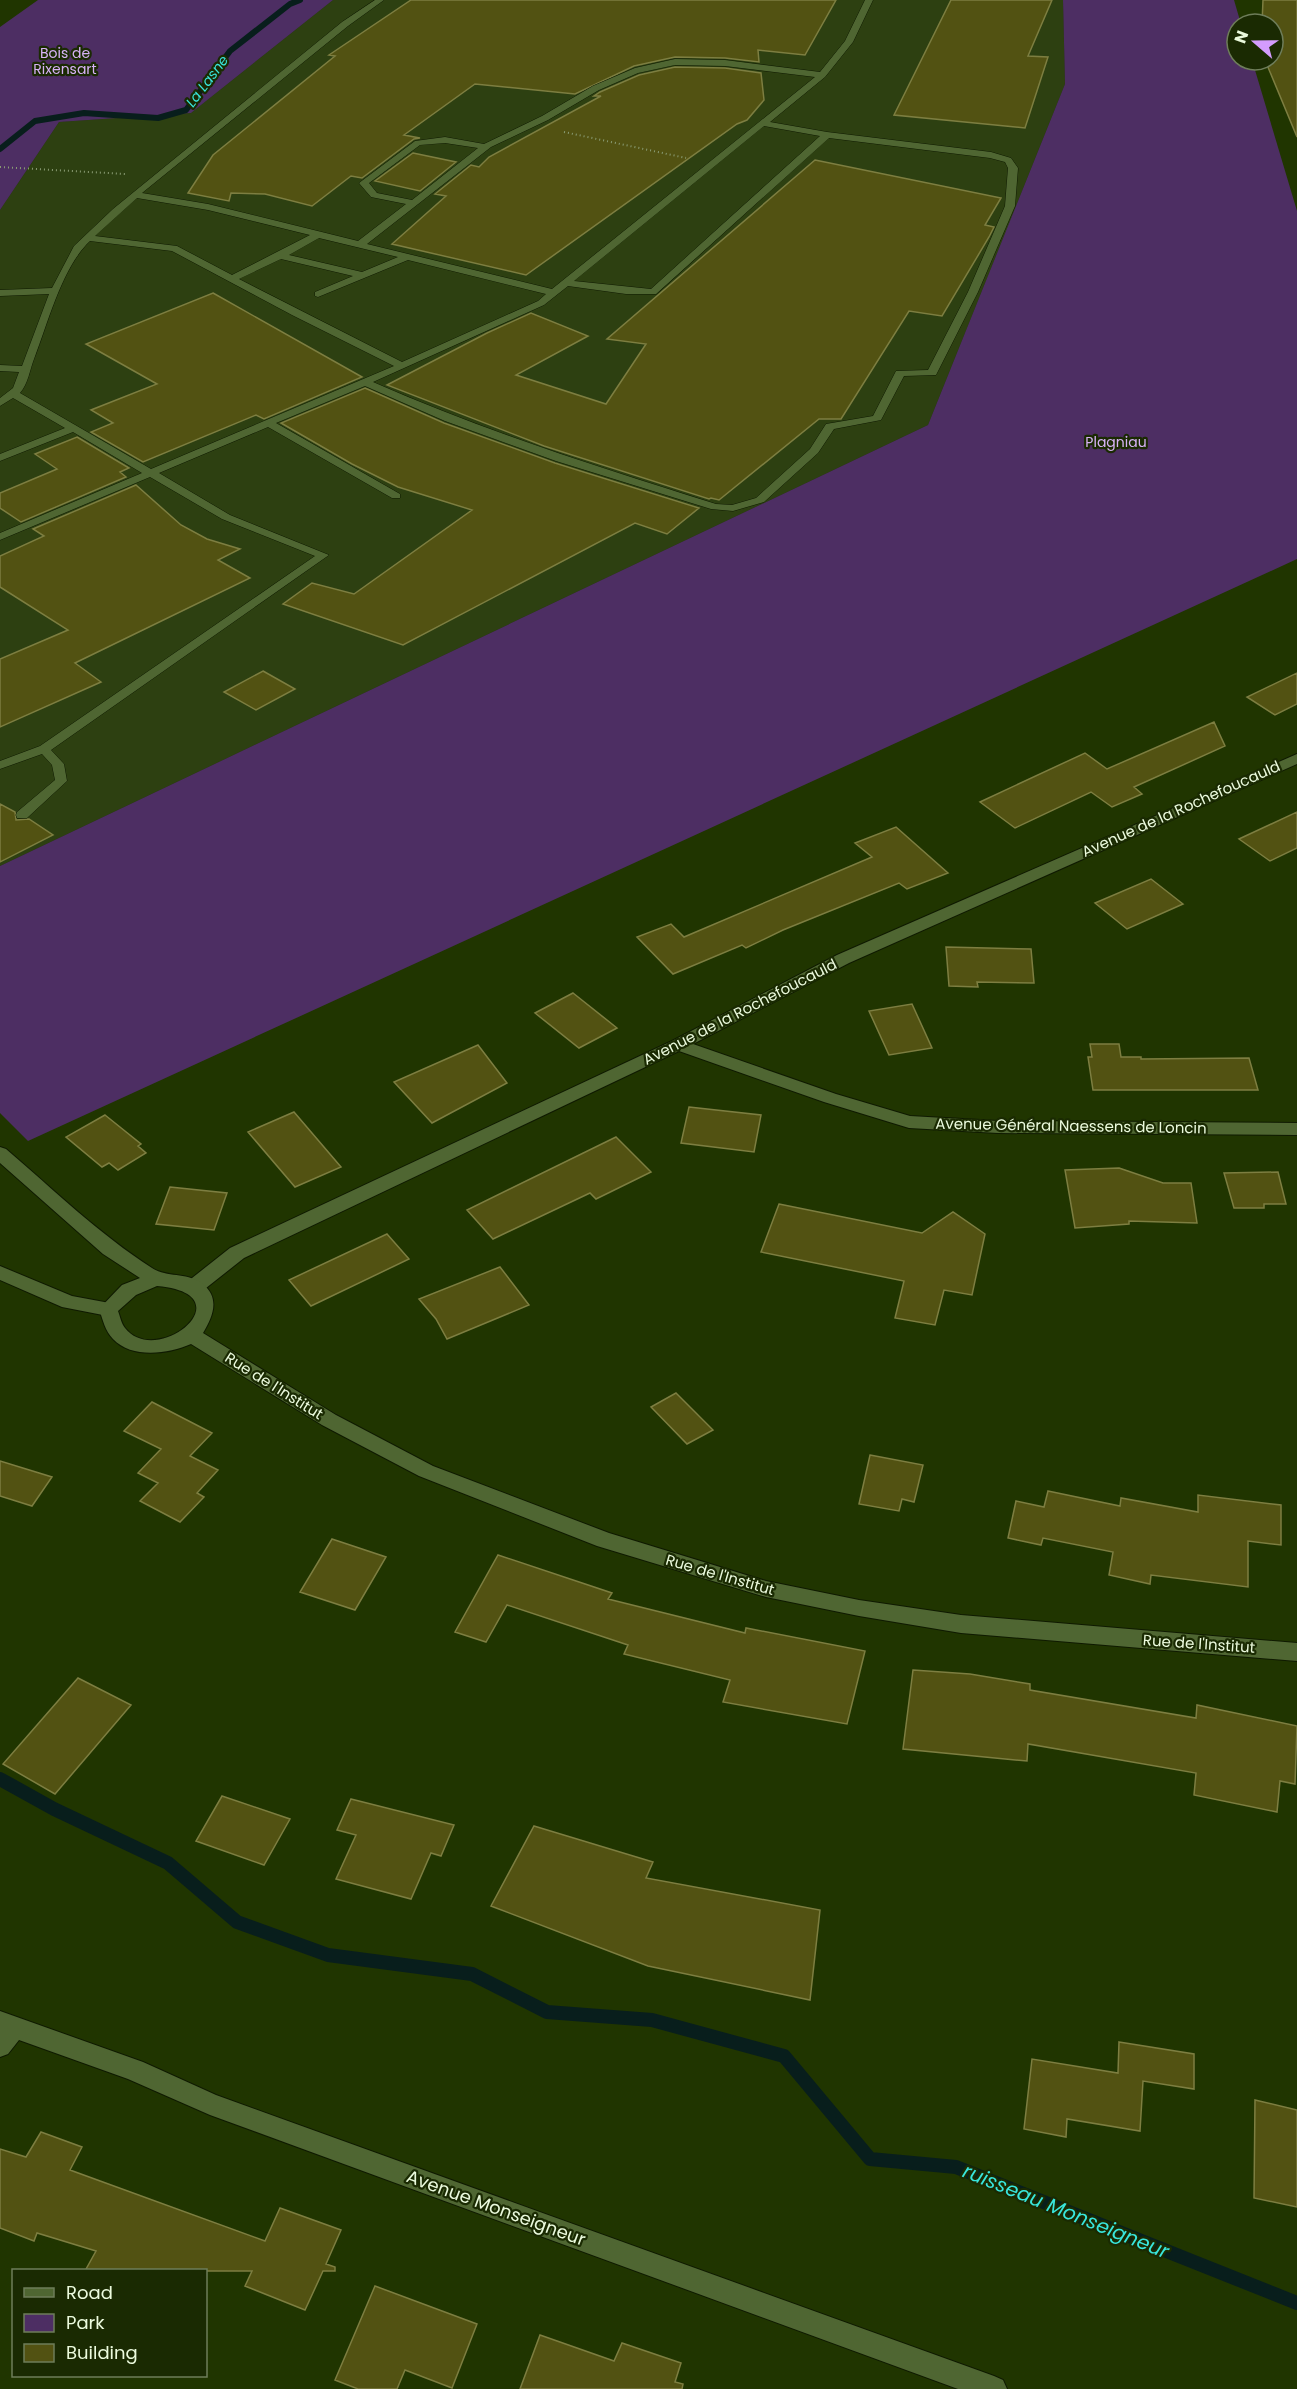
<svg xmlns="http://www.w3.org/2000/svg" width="1297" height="2389" font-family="Poppins,sans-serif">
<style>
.built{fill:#2d4011}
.green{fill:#4d2e63}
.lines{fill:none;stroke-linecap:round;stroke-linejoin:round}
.stream-far1{stroke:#081e1c;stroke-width:6}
.stream{stroke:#081e1c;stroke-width:14}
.building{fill:#525212;stroke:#7d7e41;stroke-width:1.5}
.service-casing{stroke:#0f1a01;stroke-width:1}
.minor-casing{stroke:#0f1a01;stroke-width:2}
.tertiary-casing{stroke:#0f1a01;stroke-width:2}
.path{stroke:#8a9c74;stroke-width:2;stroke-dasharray:1 3;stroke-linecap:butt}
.service{fill:#4f6632;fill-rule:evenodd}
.minor{fill:#4f6632;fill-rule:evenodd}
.tertiary{fill:#4f6632;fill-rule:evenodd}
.labels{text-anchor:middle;stroke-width:4.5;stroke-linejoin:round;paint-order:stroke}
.far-park-label{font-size:14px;fill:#d7b2f6;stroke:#1a2a02}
.far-water-label{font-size:14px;font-style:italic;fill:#39e6dd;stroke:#1a2a02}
.street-label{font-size:15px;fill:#ebfadd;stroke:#1a2a02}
.near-street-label{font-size:18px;fill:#ebfadd;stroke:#1a2a02}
.near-water-label{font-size:20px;font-style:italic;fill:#39e6dd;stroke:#1a2a02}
</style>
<rect width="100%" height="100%" fill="#203500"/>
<path class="built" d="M333,0H1063L1065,84L928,425L0,866V210L59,122L191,113Z"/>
<path class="green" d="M38,0H333L191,113L59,122L0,210V27Z
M1063,0H1234L1241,24H1237V60H1252L1297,211V559L28,1141L0,1113V866L928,425L1065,84Z"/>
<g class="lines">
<path class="stream-far1" d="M0,149L35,121L84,113L158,118L186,110L230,51L290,4L300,0"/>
<path class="stream" d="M0,1779L54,1809L168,1863L237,1922L328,1955L472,1974L547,2012L652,2020L784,2056L870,2159L956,2167L1297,2303"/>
</g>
<path class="building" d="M411,0H836L805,55L758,50L759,62L725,58L675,57L634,66L575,94L475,84L404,135L420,138L414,139L362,178L351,176L312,206L265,194L231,193L229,201L188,193L213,155L335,56L329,55Z
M951,0H1052L1028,56L1048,57L1025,128L894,115Z
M1263,0H1297V137L1265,60H1273V24H1262Z
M675,67L725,68L761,73L764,100L747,120L737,124L526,275L392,244L446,196L435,194L471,165L479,167L489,157L601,96H594L600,92L639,75Z
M413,153L456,162L420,191L375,181Z
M815,160L1001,198L985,225L994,227L989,237L942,316L909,311L841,419H819L719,500L711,498L709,499L544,446L387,385L487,333L531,313L588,336L516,375L606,404L646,344L607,339Z
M213,293L362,377L264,419L256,415L143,462L91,432L113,423L91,410L157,384L86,344Z
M365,388L444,423L555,463L699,508L667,534L635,523L403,645L283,604L312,583L354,594L472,510L398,487L352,464L281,423Z
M77,437L129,468L120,472L126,477L21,522L0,508V493L57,469L35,454Z
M136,485L181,525L207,539L240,549L218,560L250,578L75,663L101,682L0,727V659L68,630L0,587V556L44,536L33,529Z
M263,671L295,689L256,710L224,692Z
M1297,673V704L1275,715L1247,697Z
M1214,722L1225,746L1134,787L1142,794L1112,807L1091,792L1015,828L980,802L1085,753L1107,769Z
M0,804L15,812L16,820L29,819L53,835L0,862Z
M1297,812V848L1270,861L1239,839Z
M896,827L948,873L907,889L899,883L783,930L746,948L742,945L673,974L637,937L671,924L684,937L872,857L855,843Z
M1151,879L1183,904L1127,929L1095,903Z
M946,947L1031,949L1034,983L977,982L978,987L949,986Z
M573,993L617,1028L579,1048L535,1013Z
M912,1004L932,1048L889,1055L869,1011Z
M1090,1044H1119L1121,1057H1141V1059L1249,1058L1258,1090H1093L1088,1057H1092Z
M478,1045L507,1083L432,1123L394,1082Z
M689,1107L761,1115L754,1152L681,1143Z
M294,1112L341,1167L295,1187L248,1132Z
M105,1115L141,1144L138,1146L146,1153L118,1170L109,1163L102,1167L66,1137Z
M616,1137L651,1172L596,1199L590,1193L493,1239L467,1210Z
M1119,1168L1163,1183H1191L1197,1223L1129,1221V1224L1075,1228L1065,1170Z
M1278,1172L1286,1204H1264V1208H1234L1224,1173Z
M170,1187L227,1193L214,1230L156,1224Z
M779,1204L922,1233L953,1212L985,1234L972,1295L944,1290L935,1325L895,1318L904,1281L761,1252Z
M387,1234L409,1259L311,1306L289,1280Z
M500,1267L529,1305L447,1339L436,1319L419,1299Z
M676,1393L713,1430L687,1444L651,1407Z
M152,1402L212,1433L190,1456L218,1470L197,1493L204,1497L180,1522L140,1501L158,1483L138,1473L161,1449L124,1431Z
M870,1455L923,1465L914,1502L902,1499L899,1511L859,1504Z
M0,1461L52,1477L32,1506L0,1496Z
M1048,1491L1120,1506L1121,1498L1198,1512V1495L1281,1505V1545L1248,1541V1587L1151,1575L1150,1584L1109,1575L1113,1552L1043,1538L1041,1545L1008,1538L1016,1501L1044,1507Z
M332,1539L386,1557L355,1610L300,1592Z
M498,1555L612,1593L608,1599L745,1633L746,1628L865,1651L847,1724L723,1702L730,1680L624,1654L628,1645L507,1605L486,1642L455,1632Z
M913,1670L970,1674L1030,1684V1690L1196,1718L1197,1705L1297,1726L1295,1784L1280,1781L1277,1812L1194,1795L1196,1773L1028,1744L1027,1761L903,1749Z
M78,1678L131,1705L55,1794L3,1764Z
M222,1796L290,1819L264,1865L196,1841Z
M351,1799L454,1825L441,1856L431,1853L411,1899L336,1879L356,1835L337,1830Z
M534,1826L653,1862L646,1878L820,1910L810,2000L648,1966L491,1906Z
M1119,2042L1194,2054V2089L1143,2081L1140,2131L1067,2119L1066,2137L1024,2129L1032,2059L1118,2073Z
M1255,2100L1297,2110V2207L1254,2198Z
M41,2132L82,2147L70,2170L265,2241L280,2208L341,2230L326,2264L335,2267V2271H323L305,2310L245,2286L252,2271H85L96,2251L37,2233L34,2241L0,2228V2149L26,2157Z
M375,2286L477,2324L452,2388L405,2370L397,2389H358L335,2380Z
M540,2335L614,2361L622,2343L681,2363L675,2382L683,2384L682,2389H520Z"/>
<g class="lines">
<g class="service-casing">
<path id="service" d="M375,0H384L348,26L142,193L208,204L358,241L406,204L371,197L359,183L415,141L445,137L484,144L542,116L593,86L635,68L675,59L725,60L820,72L845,41L865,0H873L853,42L825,77L770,122L827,132L991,152L1011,158L1018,168L1015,206L978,292L936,375L904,376L881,420L834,429L818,453L764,502L733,511L711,509L556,461L445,421L365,386L276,423L400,494V498H392L268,427L159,473L230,515L329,555L51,750L64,764L67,781L27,818H17L16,815L17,812L55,780L52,765L42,754L0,769V761L40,746L315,556L222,519L150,477L0,540V533L142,473L73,432L0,461V454L65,428L13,398L0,406V398L13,388L19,372L0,371V365L22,366L49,294L0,296V290L52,288L74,246L113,209L342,22ZM675,65L725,66L815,77L552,289L367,244L491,147L548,120L599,90L638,73ZM764,126L820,136L651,289L574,281ZM829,138L990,158L1005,162L1008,168L1005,206L968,292L928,370L896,371L873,416L826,424L810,449L756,498L732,505L716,504C598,467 487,432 373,382L544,305L568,286L626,294H656ZM445,143L478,148L412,200L377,193L369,183L420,145ZM137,198L208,210L310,235L232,275L177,246L95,236ZM319,238L398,257L362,272L289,255ZM90,241L172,251L292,315L394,366L151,469L20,393C28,384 30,369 34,359C48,323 62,267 90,241ZM281,259L353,276L315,292V296L318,297L408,260L546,294L538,301L402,362L239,279Z"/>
</g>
<g class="minor-casing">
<path id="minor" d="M1297,754V764L849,963L693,1044L836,1094L910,1116L998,1121L1297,1123V1135L998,1133L909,1128L824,1102L679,1051L244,1258L201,1292L194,1294L187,1292L185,1287L187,1282L230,1248L672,1041L837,955Z
M0,1266L72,1296L115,1304L117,1309L115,1314L108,1316L62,1307L0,1280Z
M0,2011L143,2062L216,2095L994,2376L1003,2380L1007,2389H958L210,2115L128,2079L19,2040L8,2054L0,2057Z"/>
</g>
<g class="tertiary-casing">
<path id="tertiary" d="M0,1147L6,1149C54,1190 99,1234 152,1268C167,1278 188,1272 203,1284C221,1299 212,1318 203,1333L336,1415L433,1466L609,1533L766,1581L859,1600L961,1615L1297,1643V1661L961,1633L859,1616L766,1597L597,1546L419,1476L322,1425L191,1344C168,1354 132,1359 113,1339C105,1331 103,1320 99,1309L122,1285L140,1278L103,1254L0,1163ZM157,1286C248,1294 157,1369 125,1328C121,1323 120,1316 118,1311L136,1295Z"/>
</g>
<path class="path" d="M564,132L686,158
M0,167L125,174"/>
<use href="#service" class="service"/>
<use href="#minor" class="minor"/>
<use href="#tertiary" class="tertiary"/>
</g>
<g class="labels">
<g class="far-park-label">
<text x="65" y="58">Bois de<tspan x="65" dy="16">Rixensart</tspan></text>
<text x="1116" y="447">Plagniau</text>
</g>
<g class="far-water-label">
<text transform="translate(207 81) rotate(-53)" y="5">La Lasne</text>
</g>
<g class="street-label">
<text transform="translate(1181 809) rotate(-24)" y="5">Avenue de la Rochefoucauld</text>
<text transform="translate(740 1012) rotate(-27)" y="5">Avenue de la Rochefoucauld</text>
<text transform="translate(1071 1126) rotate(1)" y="5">Avenue Général Naessens de Loncin</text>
<text transform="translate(274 1386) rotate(32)" y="5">Rue de l'Institut</text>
<text transform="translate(720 1575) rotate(16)" y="5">Rue de l'Institut</text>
<text transform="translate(1199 1644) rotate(4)" y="5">Rue de l'Institut</text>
</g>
<g class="near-street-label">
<text transform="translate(496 2208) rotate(20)" y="6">Avenue Monseigneur</text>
</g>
<g class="near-water-label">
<text transform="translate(1066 2211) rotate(22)" y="7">ruisseau Monseigneur</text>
</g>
</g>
<rect x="12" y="2269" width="195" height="108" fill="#1a2a02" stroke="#6e7d5a" stroke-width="1.5"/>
<rect x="24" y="2288" width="30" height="9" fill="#4f6632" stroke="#6e7d5a" stroke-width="1.5"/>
<text x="66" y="2299" font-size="18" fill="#ebfadd">Road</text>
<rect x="24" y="2314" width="30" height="18" fill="#4d2e63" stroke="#6e7d5a" stroke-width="1.5"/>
<text x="66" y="2329" font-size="18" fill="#ebfadd">Park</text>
<rect x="24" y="2344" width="30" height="18" fill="#525212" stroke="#6e7d5a" stroke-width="1.5"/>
<text x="66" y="2359" font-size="18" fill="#ebfadd">Building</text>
<g transform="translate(1255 42) rotate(290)"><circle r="28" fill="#1a2a02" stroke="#6e7d5a" stroke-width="1.5"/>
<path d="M0-4.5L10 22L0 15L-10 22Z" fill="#d39cfd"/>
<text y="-9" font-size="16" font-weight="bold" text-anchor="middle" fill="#ebfadd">N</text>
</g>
</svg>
